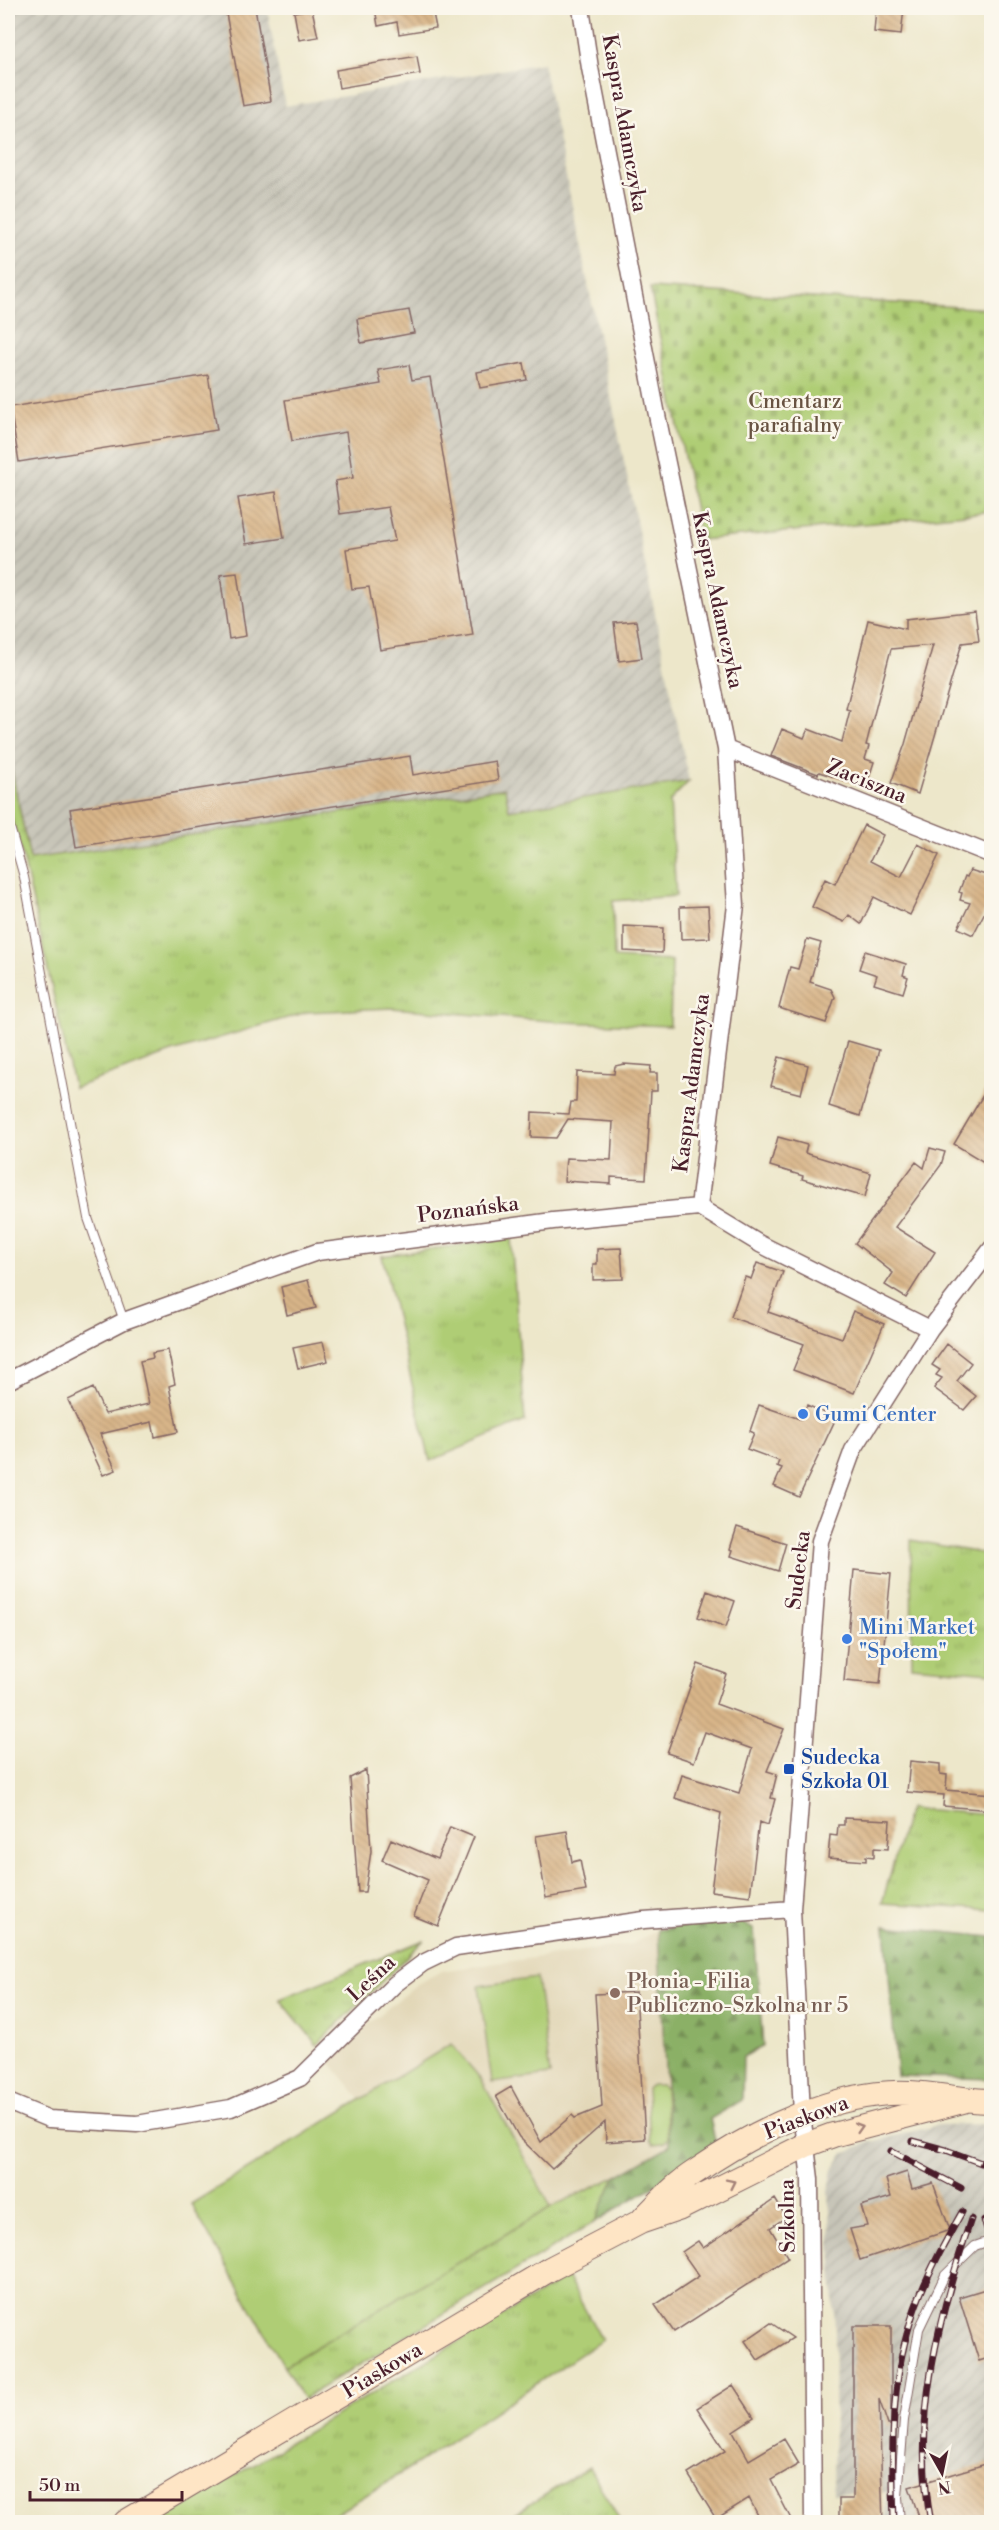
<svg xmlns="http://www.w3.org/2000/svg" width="999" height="2530" font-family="'Libre Bodoni',serif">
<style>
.built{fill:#e2d7b7}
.industrial{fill:url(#industrial-furrows)}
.grass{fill:url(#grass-tufts);stroke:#7c7650;stroke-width:1.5}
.forest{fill:url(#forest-firs);stroke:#6a6848;stroke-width:1.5}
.cemetery{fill:url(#cemetery-stones);stroke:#7c7650;stroke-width:1.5}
.park{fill:#afcd74;stroke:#7c7650;stroke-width:1.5}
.building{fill:url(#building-back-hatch)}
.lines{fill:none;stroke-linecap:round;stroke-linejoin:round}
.service-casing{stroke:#836563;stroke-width:10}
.minor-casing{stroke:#836563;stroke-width:19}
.secondary-casing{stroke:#836563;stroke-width:26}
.service{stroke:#fff;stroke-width:8}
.minor{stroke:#fff;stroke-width:16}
.secondary{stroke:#fee5c5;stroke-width:24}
.rail-casing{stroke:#4a1f2b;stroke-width:7}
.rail{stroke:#fbf7ec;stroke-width:4.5;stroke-dasharray:14;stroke-linecap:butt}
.oneway{stroke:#a48278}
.shop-dot{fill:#3f7fe0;stroke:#fbf7ec;stroke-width:2}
.transit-dot{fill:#1a4fb4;stroke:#fbf7ec;stroke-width:2}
.education-dot{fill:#8d6e63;stroke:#fbf7ec;stroke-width:2}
.labels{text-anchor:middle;stroke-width:5;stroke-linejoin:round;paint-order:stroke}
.street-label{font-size:21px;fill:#4a1f2b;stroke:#fbf7ec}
.park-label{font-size:21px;fill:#685341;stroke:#fbf7ec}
.shop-label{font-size:21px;fill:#366cbe;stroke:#fbf7ec;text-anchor:start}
.transit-label{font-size:21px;fill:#164399;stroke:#fbf7ec;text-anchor:start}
.education-label{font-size:21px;fill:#785e54;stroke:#fbf7ec;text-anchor:start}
</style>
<defs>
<pattern id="industrial-furrows" width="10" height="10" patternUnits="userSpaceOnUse" patternTransform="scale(1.5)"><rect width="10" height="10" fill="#c7c5b8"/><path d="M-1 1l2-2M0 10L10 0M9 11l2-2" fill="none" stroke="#aca99e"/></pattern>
<pattern id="grass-tufts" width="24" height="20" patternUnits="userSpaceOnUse" patternTransform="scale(1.5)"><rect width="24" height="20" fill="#afcd74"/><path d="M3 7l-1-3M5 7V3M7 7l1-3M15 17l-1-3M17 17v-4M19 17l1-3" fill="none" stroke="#98b065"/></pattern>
<pattern id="forest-firs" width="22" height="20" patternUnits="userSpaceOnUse" patternTransform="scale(1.5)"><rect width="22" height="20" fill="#8bb066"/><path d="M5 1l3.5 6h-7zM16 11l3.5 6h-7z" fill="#748f54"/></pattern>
<pattern id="cemetery-stones" width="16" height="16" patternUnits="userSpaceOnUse" patternTransform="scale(1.5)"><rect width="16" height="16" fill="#afcd74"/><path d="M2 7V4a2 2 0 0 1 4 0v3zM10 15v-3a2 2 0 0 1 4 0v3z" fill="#98b065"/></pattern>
<pattern id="building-back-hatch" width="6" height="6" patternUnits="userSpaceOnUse" patternTransform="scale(1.5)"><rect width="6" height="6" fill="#d8b589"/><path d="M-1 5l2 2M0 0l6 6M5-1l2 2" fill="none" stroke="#bb9b76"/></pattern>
</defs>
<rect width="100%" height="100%" fill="#fbf7ec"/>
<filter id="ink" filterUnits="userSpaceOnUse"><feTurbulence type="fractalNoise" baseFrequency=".0167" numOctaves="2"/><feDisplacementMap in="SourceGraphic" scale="12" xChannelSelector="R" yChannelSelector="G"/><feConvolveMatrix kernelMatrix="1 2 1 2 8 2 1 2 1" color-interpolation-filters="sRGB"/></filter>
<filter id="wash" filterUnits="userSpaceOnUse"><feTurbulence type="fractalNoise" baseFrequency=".008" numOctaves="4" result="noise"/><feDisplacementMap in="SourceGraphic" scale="24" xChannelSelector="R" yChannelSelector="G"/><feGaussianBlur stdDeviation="1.35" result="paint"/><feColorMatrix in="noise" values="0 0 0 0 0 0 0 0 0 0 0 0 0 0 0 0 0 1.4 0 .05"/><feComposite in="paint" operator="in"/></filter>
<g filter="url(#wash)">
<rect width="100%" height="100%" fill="#ede7ca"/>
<path class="built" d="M658,1930L669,2146L615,2177L551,2207L191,2204L360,2099L327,2058L416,1985L441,1971L632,1944Z"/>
<path class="industrial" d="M8,8H267L285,106L543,63L689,781L508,810L504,789L30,860L8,753Z
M991,2124V2522H885L886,2492L833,2494L835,2331L829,2191L833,2169L844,2153L867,2143L939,2125Z"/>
<path class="grass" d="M8,753L30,859L505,788L509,810L689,781L670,801L676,896L613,901L614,958L672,961L670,1026L562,1022L391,1008L307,1012L172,1052L74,1088L24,862L8,806Z
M511,1238L525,1421L430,1461L382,1256Z
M911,1540L991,1555V1673L912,1666Z
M909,1808L991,1815V1910L882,1903Z
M424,1940L317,2045L280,1999Z
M615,2177L595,2222L303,2399L284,2366L551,2207Z
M567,2277L602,2340L414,2465L323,2522H157Z
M589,2467L620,2521L617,2522H502Z"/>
<path class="forest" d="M742,1922L754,1930L763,2046L743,2057L742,2100L710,2119L717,2147L595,2222L615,2177L669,2146L658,1930L693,1924Z
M885,1926L991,1937V2079L897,2076Z"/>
<path class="cemetery" d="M650,288L991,309L992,443L985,512L701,540Z"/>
<path class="park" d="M537,1978L550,2075L492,2083L479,1986Z
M451,2044L481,2079L551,2207L284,2366L191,2204Z
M651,2085H661L665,2088L668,2140L664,2143L653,2144L650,2140L647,2089Z"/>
<g id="blocks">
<path class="building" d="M225,8H255L271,101L243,106Z
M375,8H432L436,28L399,34L397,22L378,26Z
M876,8H904L901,35L874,32Z
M312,9L318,37L299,40L294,12Z
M417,56L420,74L339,88L336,70Z
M409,310L414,333L361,343L357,319Z
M524,363L527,380L480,388L477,372Z
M409,365L412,380L430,377L473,635L380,650L369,587L352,589L346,549L395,541L388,507L340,514L335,481L353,478L346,432L292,441L285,400L381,384L378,370Z
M208,375L217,430L19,462L10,407Z
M276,492L284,538L246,544L238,498Z
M237,573L246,636L229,639L220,575Z
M975,611L979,641L962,643L918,794L891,783L905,744L933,645L891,649L866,745L869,746L865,759L874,762L866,787L819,772L818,774L771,756L782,729L804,738L808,729L842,742L850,710L846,709L868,620L906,629V619Z
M636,621L642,658L619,661L614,623Z
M410,756L413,775L495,761L498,780L76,847L70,809Z
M864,825L883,835L870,861L901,877L918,844L939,855L910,915L874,897L861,924L849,915L844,922L812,907L825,879L835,884Z
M970,870L992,877V898L973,935L958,928L970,903L960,900L962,893L959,892L965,876L967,877Z
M708,906L710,938L681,939L680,907Z
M624,926L663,928L662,953L624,951Z
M807,939L821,943L810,982L831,989L835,997L826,1023L779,1008L790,967L798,969Z
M865,951L906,964L903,975L908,977L903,993L874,984L877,975L859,969Z
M848,1041L879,1050L860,1116L829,1106Z
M779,1057L808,1065L801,1094L771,1086Z
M624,1064L651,1066L650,1073H657V1091H651L646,1179L611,1177V1184L564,1181L566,1158L611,1160L613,1122L568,1119L556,1138L531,1137L532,1112L569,1114L571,1102H576L577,1072L614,1074L615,1066Z
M992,1080V1167L954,1144Z
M778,1137L807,1145L805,1153L871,1173L865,1197L802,1179L803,1176L770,1166Z
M930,1148L945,1152L941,1165L895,1227L935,1252L906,1298L885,1285L893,1273L855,1243L916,1162L924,1168Z
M621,1248L623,1279L593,1280V1264H597V1249Z
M757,1263L783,1272L768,1312L842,1338L853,1311L884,1324L854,1393L793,1370L804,1344L731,1317L745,1277L751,1279Z
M308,1280L316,1308L287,1315L281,1287Z
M323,1342L328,1361L298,1368L293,1348Z
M947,1344L971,1363L957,1381L976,1396L964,1410L934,1388L942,1378L936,1375L940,1370L932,1365Z
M168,1350L175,1384L169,1386L178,1432L155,1437L152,1422L100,1434L116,1470L103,1475L68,1400L93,1388L105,1414L149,1404L140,1361L153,1358L152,1353Z
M759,1405L800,1419L807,1405L836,1418L799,1497L774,1486L782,1468L777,1466L779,1461L747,1449L754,1433L750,1431Z
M737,1527L786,1543L778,1571L731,1556L733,1550L730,1549Z
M854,1570L891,1574L880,1684L844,1681Z
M707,1591L735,1601L726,1627L698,1617Z
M698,1664L726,1674L716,1704L784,1729L767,1771L777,1774L771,1798L775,1799L768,1825L759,1822L750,1896L711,1891L721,1813L675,1798L682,1775L739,1793L752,1749L705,1732L694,1762L667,1753Z
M910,1761L940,1764V1774L947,1775L946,1790L992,1794V1810L943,1806L944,1795L907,1792Z
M366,1770L371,1851L365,1892H358L350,1778Z
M844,1818L890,1820L888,1849L874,1848V1857L866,1856V1861L828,1858L830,1835L837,1836L838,1825H844Z
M450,1827L474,1837L438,1926L414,1916L428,1880L382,1860L391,1839L437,1859Z
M567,1831L572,1862L580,1860L586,1891L546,1898L536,1836Z
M636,1992L645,2139L606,2142L605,2122L552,2169L519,2137L496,2096L511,2087L541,2142L572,2115L575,2118L602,2107L595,1994Z
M907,2172L912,2189L933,2183L950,2230L860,2260L850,2229L867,2226L861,2206L891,2197L886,2179Z
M775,2199L786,2217L770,2228L788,2258L674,2332L655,2305L699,2276L682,2252L698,2241L703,2248Z
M992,2287V2357L979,2361L959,2297Z
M771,2323L793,2338L758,2360L745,2341Z
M853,2326H891V2425H888L879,2399L883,2523H839V2499H853Z
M733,2385L754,2417L733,2431L749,2460L784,2439L799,2464L771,2480L793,2523H762L749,2498L716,2519L688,2474L725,2451L697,2408Z
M992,2462V2523H921L909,2487Z"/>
</g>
</g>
<g filter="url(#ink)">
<use href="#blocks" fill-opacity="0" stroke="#836563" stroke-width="1.5"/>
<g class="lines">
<g class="service-casing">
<path id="service" d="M8,820L24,877L88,1218L124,1321
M900,2522L898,2497L904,2420L919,2329L945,2275L975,2246L992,2240"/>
</g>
<g class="minor-casing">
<path id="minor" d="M581,8L590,68L656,410L726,749L736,905L699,1207
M726,749L992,855
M8,1381L124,1321L317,1252L553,1221L699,1207L760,1244L930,1329
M8,2102L49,2119L137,2124L231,2108L300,2078L395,1984L423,1963L456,1947L644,1920L792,1909
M813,2522L810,2179L802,2114L792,1909L820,1541L853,1450L930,1329L992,1248"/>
</g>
<g class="secondary-casing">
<path id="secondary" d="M644,2218C660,2202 676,2184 695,2172C753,2132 837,2089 910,2093C937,2094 964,2101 992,2101
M126,2522L550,2269L640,2222L678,2209L806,2145L833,2135L963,2101"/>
</g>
<use href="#service" class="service"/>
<use href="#minor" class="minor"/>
<use href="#secondary" class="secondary"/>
<g class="rail-casing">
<path id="rail" d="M913,2141L946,2150L992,2167
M891,2151L961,2188
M984,2220L992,2244
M894,2522C892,2461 890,2394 907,2334C918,2291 940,2251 962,2212
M931,2522C911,2422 939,2315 971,2219"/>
</g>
<use href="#rail" class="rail"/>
</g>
<defs><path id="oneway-chevron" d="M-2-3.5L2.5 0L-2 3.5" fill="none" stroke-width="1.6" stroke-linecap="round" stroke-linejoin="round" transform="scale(1.5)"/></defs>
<g class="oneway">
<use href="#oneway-chevron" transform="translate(859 2127) rotate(-17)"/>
<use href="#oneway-chevron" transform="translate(731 2183) rotate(-26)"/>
</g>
</g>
<g class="shop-dot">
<circle cx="803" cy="1414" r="6"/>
<circle cx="847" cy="1639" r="6"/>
</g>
<rect class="transit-dot" x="783" y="1763" width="12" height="12" rx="3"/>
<circle class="education-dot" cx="615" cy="1993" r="6"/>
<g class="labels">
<g class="street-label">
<text transform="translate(625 123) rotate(80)" y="7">Kaspra Adamczyka</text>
<text transform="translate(718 600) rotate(78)" y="7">Kaspra Adamczyka</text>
<text transform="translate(867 781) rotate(22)" y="7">Zaciszna</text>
<text transform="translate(691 1083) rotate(-83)" y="7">Kaspra Adamczyka</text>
<text transform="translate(468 1209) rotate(-7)" y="7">Poznańska</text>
<text transform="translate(798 1570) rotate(-83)" y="7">Sudecka</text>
<text transform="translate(371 1978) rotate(-43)" y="7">Leśna</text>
<text transform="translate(806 2117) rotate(-21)" y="7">Piaskowa</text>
<text transform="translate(787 2216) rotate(-91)" y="7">Szkolna</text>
<text transform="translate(382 2370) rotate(-31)" y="7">Piaskowa</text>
</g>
<g class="park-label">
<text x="795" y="408">Cmentarz<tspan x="795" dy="24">parafialny</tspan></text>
</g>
<g class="shop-label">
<text x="815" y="1421">Gumi Center</text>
<text x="859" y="1634">Mini Market<tspan x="859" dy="24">"Społem"</tspan></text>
</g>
<g class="transit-label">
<text x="801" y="1764">Sudecka<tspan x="801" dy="24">Szkoła 01</tspan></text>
</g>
<g class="education-label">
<text x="627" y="1988">Płonia - Filia<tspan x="627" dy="24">Publiczno-Szkolna nr 5</tspan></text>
</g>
</g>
<rect width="999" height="2530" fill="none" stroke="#fbf7ec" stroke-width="30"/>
<g transform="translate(942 2473) rotate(171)" stroke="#fbf7ec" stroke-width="4.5" paint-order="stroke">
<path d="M0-4.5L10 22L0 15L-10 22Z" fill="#4a1f2b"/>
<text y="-9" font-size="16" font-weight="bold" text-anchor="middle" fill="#4a1f2b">N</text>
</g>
<path d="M30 2491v9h152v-9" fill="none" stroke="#4a1f2b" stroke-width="3"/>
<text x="39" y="2491" font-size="18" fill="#4a1f2b" stroke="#fbf7ec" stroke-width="4.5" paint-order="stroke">50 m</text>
</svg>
